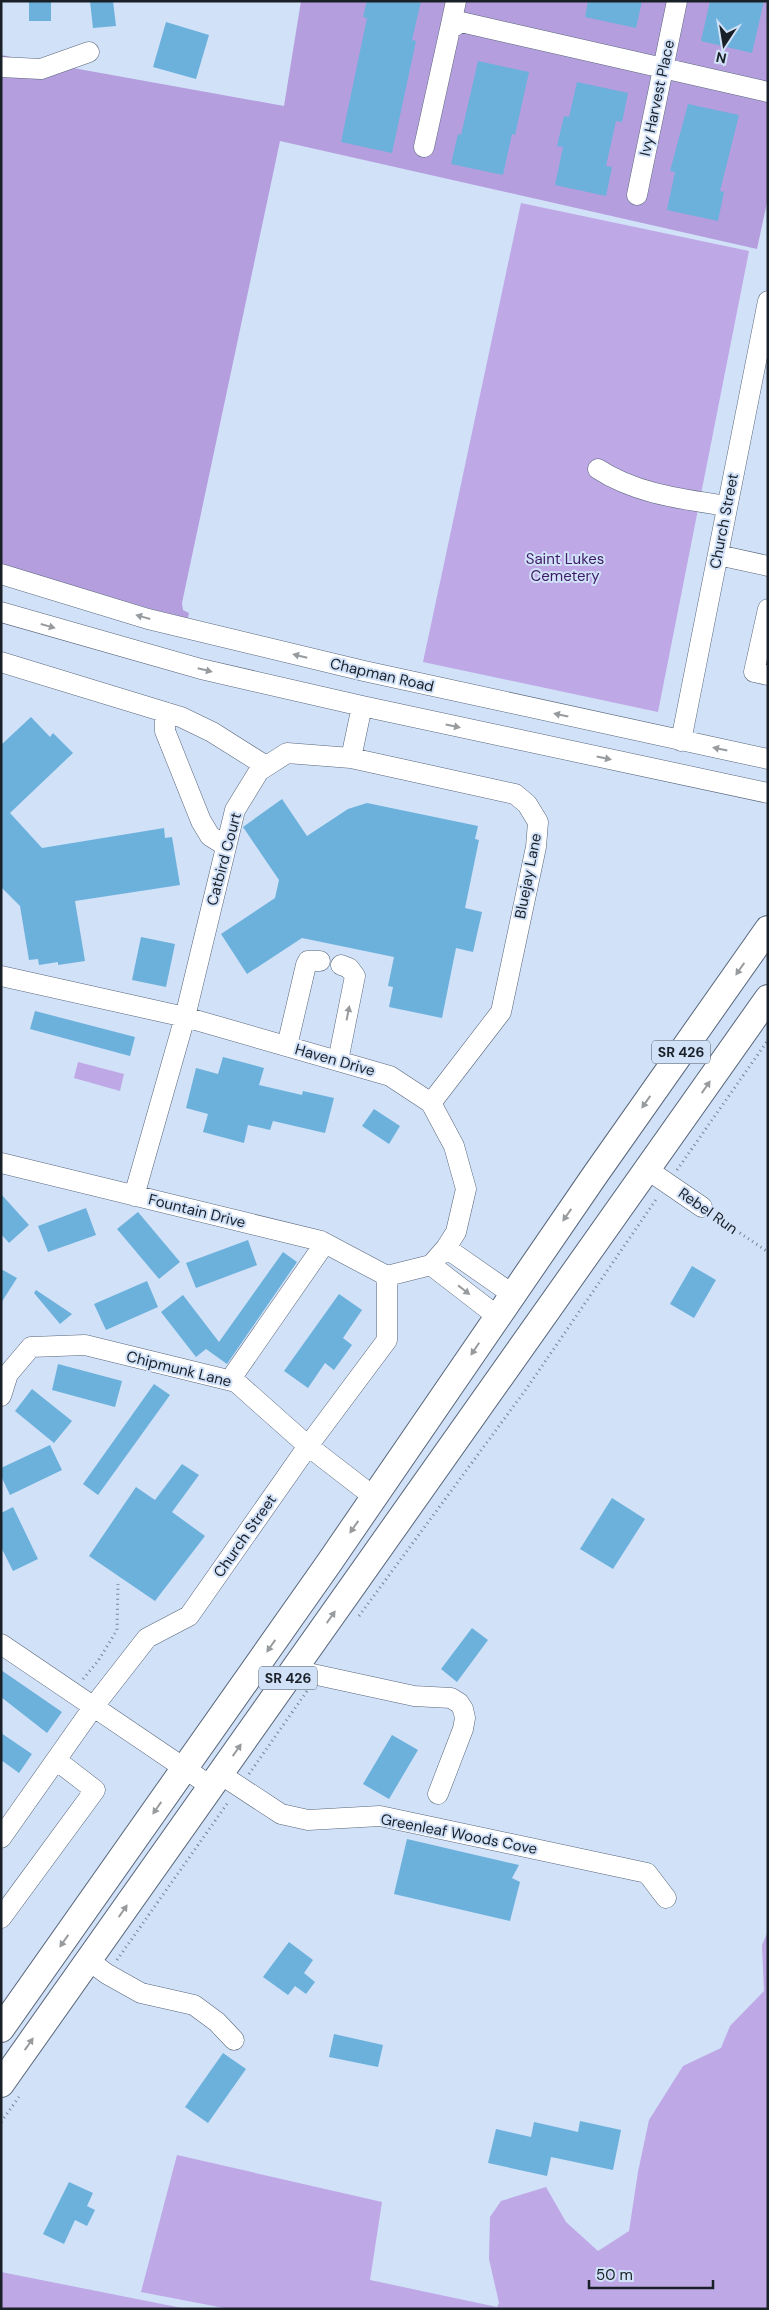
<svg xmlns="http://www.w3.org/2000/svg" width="769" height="2310" font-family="'DM Sans',sans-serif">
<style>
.green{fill:#bea8e6}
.forest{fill:#b59ede}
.building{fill:#6bb1dc}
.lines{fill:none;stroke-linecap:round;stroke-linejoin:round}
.minor-casing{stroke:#58667a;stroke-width:21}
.major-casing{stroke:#58667a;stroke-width:28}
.path{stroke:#788392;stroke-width:3;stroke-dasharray:1 4;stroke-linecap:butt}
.minor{stroke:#fff;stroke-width:20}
.major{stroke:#fff;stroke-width:26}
.oneway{fill:#989b9e}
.labels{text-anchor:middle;stroke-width:4;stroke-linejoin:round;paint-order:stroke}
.shield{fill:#d1e1f8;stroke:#515a66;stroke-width:1}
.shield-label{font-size:14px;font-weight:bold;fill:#1a2028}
.street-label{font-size:15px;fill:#1a2028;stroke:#d1e1f8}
.park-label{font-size:15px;fill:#3d1b66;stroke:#d1e1f8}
</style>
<rect width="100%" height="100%" fill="#d1e1f8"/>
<path class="green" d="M521,203L749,251L658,712L423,662Z
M78,1062L124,1074L120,1091L74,1078Z
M768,1931V2309H229L141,2292L177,2155L382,2202L370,2280L497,2307L499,2303L489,2259L490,2217L501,2201L546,2187L566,2222L598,2251L629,2231L638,2172L649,2120L683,2066L721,2048L730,2026L764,1991L762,1945Z
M1,2272L187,2309H1Z"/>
<path class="forest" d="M301,1H768V198L757,249L280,141L182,603L183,610L189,613L188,618L151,609L1,564V55L284,106Z"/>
<path class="building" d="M29,1H51V21H29Z
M90,1H113L116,26L93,28Z
M367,1H421L412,40L416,41L392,153L341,142L367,18L363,17Z
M588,1H642L636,28L585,17Z
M710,1H764L752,53L701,41Z
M166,22L209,35L196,79L153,67Z
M478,61L529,72L515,135L512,134L503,175L451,164L458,134L461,135Z
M577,82L628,93L622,122L616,121L606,166L612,167L606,196L555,185L563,147L557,146L564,116L569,117Z
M688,104L739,115L720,191L724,192L718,221L667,210L675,172L670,171Z
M31,717L50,737L53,733L73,753L10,813L42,848L164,828L165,838L172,837L180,885L75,901L85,961L58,965V962L39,965L38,959L29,960L20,906L1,887V745Z
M282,799L307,836L348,809L367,803L478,826L475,839L479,840L465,908L482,912L473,952L456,948L442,1018L389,1007L393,987L388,986L394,957L302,938L247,974L221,934L275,898L279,880L243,827Z
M141,937L175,944L166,987L132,980Z
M35,1011L135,1037L130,1056L30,1029Z
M223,1057L264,1068L259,1085L302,1095L303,1091L334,1098L325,1133L273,1121L270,1130L248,1125L244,1143L203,1132L208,1114L186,1108L196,1068L218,1074Z
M374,1109L400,1126L389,1144L362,1126Z
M1,1194L29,1225L9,1243L1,1234Z
M86,1208L96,1235L48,1252L38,1226Z
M138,1212L180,1262L159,1279L117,1229Z
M248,1240L257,1265L196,1288L186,1263Z
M283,1252L297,1262L227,1364L206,1349L196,1357L161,1312L183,1295L219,1342Z
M692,1266L716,1280L694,1318L670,1304Z
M1,1269L17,1278L1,1303Z
M147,1281L158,1307L106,1330L94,1304Z
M36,1290L72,1314L60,1324L34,1293Z
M339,1294L362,1310L343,1338L352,1345L334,1370L325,1363L308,1388L284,1371Z
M58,1364L122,1381L115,1407L52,1390Z
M154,1384L170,1395L98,1495L83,1484Z
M32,1389L72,1421L54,1443L15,1411Z
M50,1445L62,1470L10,1495L1,1476V1468Z
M182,1464L199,1475L172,1512L205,1536L155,1601L89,1556L136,1487L155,1500Z
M612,1498L645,1519L613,1569L580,1549Z
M13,1507L38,1559L13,1571L1,1547V1513Z
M472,1628L488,1640L457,1682L441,1669Z
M1,1670L62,1712L47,1733L1,1697Z
M1,1733L32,1754L19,1773L1,1760Z
M392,1735L418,1750L389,1799L363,1784Z
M407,1839L519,1865L512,1878L520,1882L510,1921L394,1894Z
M289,1942L313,1960L304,1973L315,1982L306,1994L295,1986L288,1995L263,1977Z
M334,2034L383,2045L378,2067L329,2057Z
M223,2053L246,2069L208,2123L185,2107Z
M580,2121L621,2130L613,2170L551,2157L547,2176L488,2163L496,2129L531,2137L534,2122L578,2132Z
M69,2182L93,2193L87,2206L95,2210L87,2226L75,2220L64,2244L43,2234Z"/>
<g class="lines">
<g class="minor-casing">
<path id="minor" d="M450,29L456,1
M1,67L41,69L89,52
M424,147L450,29L461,22L768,92
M637,195L677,1
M598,469C636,494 683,499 727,506
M718,555L768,566
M1,574L148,619L364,671L768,759
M768,609L754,672L768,675
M1,612L201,669L362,706L768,793
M1,662L181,717L212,732L266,766
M362,706L351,758L515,794L527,804L538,822L536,847L501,1012L431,1103
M165,712V731L201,821L210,836L226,846
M681,741L768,301
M1,976L185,1017L390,1076L431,1103L454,1146L466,1189L456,1232L446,1248L431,1265L387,1276V1340L308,1446L189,1616L147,1638L94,1706L1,1838
M287,1046L306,965L308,961H320
M338,1061L355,976L349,968L341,965
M1,1163L321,1241L387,1276
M648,1170L702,1207
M134,1196L185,1017L235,810L259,771L287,753L351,758
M446,1248L512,1294
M431,1265L497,1316
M230,1380L325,1243
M1,1396L8,1374L31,1347L85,1345L236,1382L308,1446L374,1497
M1,1644L212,1787
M294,1670L414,1696L451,1698L459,1703L463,1709L465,1718L463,1729L438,1794
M220,1774L281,1814L308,1820L380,1816L647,1873L666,1898
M1,1918L95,1790L56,1760
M88,1960L107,1974L141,1993L194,2005L217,2022L234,2040"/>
</g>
<g class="major-casing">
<path id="major" d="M1,2029L329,1563L595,1175L768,929
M1,2084L768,998"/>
</g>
<path class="path" d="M677,1170L768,1040
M715,1216L768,1252
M359,1616L527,1388L657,1198
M83,1679L98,1661L117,1630L118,1584
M249,1774L307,1691
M117,1960L229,1801
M1,2122L19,2097"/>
<use href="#minor" class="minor"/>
<use href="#major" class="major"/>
</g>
<defs><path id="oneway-solid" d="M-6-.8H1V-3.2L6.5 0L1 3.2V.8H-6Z" transform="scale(1.25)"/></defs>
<g class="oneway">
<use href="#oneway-solid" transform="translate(143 617) rotate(-164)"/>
<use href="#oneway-solid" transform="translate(48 626) rotate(16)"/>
<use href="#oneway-solid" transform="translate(300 656) rotate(-166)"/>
<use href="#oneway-solid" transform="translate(205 670) rotate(14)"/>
<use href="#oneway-solid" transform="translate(561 715) rotate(-168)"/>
<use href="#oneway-solid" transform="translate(453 726) rotate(12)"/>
<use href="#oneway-solid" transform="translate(720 749) rotate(-168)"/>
<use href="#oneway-solid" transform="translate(604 758) rotate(12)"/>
<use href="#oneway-solid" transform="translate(740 969) rotate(125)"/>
<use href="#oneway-solid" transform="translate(348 1013) rotate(-79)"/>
<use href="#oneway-solid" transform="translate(706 1087) rotate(-55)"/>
<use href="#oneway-solid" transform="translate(646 1102) rotate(125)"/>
<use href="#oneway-solid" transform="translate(567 1215) rotate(125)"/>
<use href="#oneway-solid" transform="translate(464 1290) rotate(38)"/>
<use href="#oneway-solid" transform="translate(475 1349) rotate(124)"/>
<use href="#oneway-solid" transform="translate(354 1527) rotate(125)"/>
<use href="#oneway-solid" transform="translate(331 1617) rotate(-55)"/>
<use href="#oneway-solid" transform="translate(271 1646) rotate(125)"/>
<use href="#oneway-solid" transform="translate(237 1750) rotate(-55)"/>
<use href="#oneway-solid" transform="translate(157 1808) rotate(125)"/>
<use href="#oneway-solid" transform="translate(123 1911) rotate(-55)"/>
<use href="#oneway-solid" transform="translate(64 1941) rotate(125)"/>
<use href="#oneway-solid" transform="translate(29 2044) rotate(-55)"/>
</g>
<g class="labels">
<g class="shield">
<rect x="652" y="1040.5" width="58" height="23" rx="4"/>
<rect x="259" y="1666.5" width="58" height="23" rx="4"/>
</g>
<g class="shield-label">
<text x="681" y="1057">SR 426</text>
<text x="288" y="1683">SR 426</text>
</g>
<g class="street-label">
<text transform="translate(657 98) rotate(-78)" y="5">Ivy Harvest Place</text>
<text transform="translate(724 521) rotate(-79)" y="5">Church Street</text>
<text transform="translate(382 675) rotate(13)" y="5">Chapman Road</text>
<text transform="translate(224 859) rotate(-75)" y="5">Catbird Court</text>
<text transform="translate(528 876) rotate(-79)" y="5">Bluejay Lane</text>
<text transform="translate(335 1060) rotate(16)" y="5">Haven Drive</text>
<text transform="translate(197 1211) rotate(14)" y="5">Fountain Drive</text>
<text transform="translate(708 1211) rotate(35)" y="5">Rebel Run</text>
<text transform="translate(179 1369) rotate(14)" y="5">Chipmunk Lane</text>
<text transform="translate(245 1536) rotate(-55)" y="5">Church Street</text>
<text transform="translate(459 1834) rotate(11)" y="5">Greenleaf Woods Cove</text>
</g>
<g class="park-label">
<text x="565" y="564">Saint Lukes<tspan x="565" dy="17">Cemetery</tspan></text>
</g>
</g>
<rect width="769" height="2310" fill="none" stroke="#1a2028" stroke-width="5"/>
<g transform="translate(724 45) rotate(192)" stroke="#d1e1f8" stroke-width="4" paint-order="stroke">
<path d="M0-4L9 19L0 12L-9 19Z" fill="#1a2028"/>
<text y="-8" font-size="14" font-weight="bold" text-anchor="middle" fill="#1a2028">N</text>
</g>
<path d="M589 2280v8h124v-8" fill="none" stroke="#1a2028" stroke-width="2.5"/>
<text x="596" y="2280" font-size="15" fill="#1a2028" stroke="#d1e1f8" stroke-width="4" paint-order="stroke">50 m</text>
</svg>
